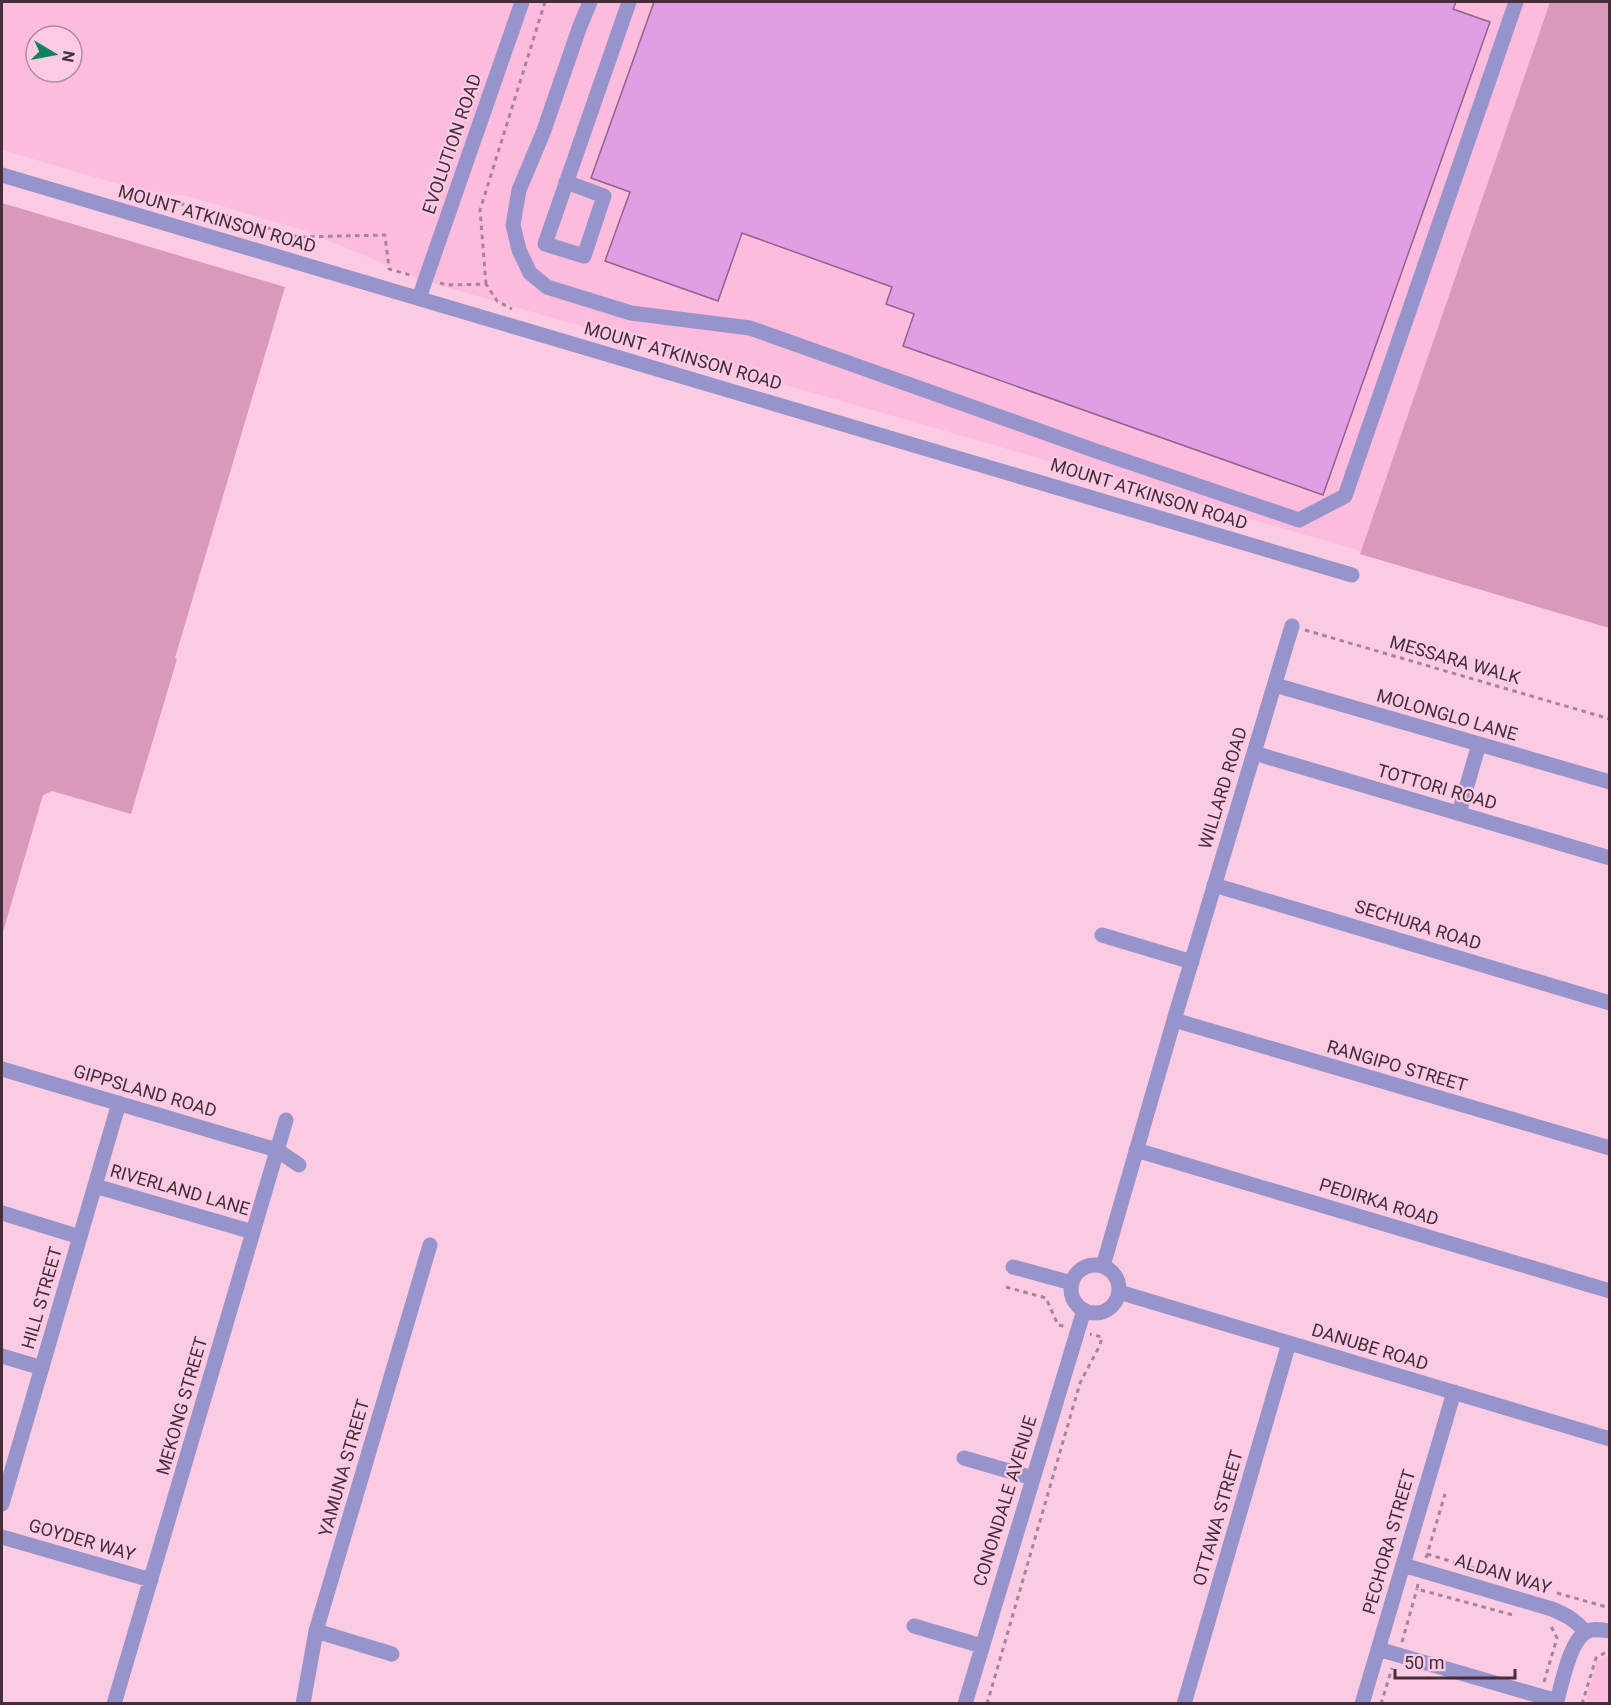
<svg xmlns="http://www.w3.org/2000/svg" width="1611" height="1705" font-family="Roboto,sans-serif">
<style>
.built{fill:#fdbbde;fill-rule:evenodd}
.green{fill:#da98bb}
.building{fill:#e29ee3;stroke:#8d658d;stroke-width:1.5}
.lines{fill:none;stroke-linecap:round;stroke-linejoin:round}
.path{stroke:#a98497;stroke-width:3;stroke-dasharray:4.5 4.5;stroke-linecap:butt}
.minor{stroke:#9794cc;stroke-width:15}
.labels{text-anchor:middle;stroke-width:4.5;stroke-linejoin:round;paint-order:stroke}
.street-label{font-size:18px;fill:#452d3a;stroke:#fbcbe3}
</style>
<rect width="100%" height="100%" fill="#fbcbe3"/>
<path class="built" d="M2,2H1550L1361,551L425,281L303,230L187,196L139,190L2,150ZM36,36H72V72H36Z
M1606,1656L1609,1657V1703H1585L1597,1661Z"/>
<path class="green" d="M1550,2H1609V628L1360,554Z
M2,203L285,287L175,658L177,659L131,814L52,791L43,795L2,935Z"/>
<path class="building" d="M654,2H1456L1453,9L1490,22L1323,495L903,346L914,314L886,304L892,287L742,233L718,301L605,261L630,192L591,178Z"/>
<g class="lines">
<path class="path" d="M144,200L191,205L298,237L385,235L389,269L410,275
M440,283L448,285L486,284L497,301L512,309
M486,284L480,210L545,2
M1305,630L1610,719
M1006,1287L1046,1298L1058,1325L1064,1326
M1427,1554L1493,1574
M1426,1558L1445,1494
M1418,1584L1417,1589L1513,1615
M1557,1593L1610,1608
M1402,1642L1417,1589
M1544,1682L1557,1638L1551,1626
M987,1704L1080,1383L1100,1345L1102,1337L1090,1334
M1381,1704L1392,1668
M1582,1704L1596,1658L1606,1652L1610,1653"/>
<path class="minor" d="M590,2L580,26L543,133L519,190L513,225L519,250L530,273L547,287L631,313L750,328L1096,451L1299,520L1345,496L1516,2
M2,175L1352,575
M566,182L604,196L584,256L545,244L629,2
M419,298L522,2
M1275,685L1610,782
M1254,753L1610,858
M1459,813L1479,744
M1214,885L1610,1003
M1102,935L1192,962
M1174,1020L1610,1148
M2,1069L277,1150L299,1165
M1136,1150L1610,1291
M95,1186L253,1232
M2,1213L80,1237
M1071 1289a24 24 0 1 1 48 0a24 24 0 1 1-48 0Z
M1103,1266L1174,1020L1292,626
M1013,1267L1072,1283
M1119,1292L1610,1439
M2,1356L42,1368
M964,1458L1033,1478
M2,1504L119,1103
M2,1537L151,1580
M1403,1565L1552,1609C1566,1615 1576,1620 1585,1632
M914,1626L982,1646
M316,1631L392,1654
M1378,1649L1557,1701
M114,1704L286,1120
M303,1704L316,1631L430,1245
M965,1704L1084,1310
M1184,1704L1289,1343
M1362,1704L1454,1392
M1556,1704C1562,1685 1569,1642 1586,1632C1593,1628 1602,1630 1610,1631"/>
</g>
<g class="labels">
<g class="street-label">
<text transform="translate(452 144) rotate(-71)" y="6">EVOLUTION ROAD</text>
<text transform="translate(217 219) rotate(16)" y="6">MOUNT ATKINSON ROAD</text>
<text transform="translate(683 356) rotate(16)" y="6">MOUNT ATKINSON ROAD</text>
<text transform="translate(1149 494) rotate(17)" y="6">MOUNT ATKINSON ROAD</text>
<text transform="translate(1455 660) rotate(16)" y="6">MESSARA WALK</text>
<text transform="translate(1447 715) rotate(16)" y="6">MOLONGLO LANE</text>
<text transform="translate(1437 787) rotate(16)" y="6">TOTTORI ROAD</text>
<text transform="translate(1223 788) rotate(-73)" y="6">WILLARD ROAD</text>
<text transform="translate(1418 925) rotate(17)" y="6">SECHURA ROAD</text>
<text transform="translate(1397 1066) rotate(16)" y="6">RANGIPO STREET</text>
<text transform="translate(145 1091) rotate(16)" y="6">GIPPSLAND ROAD</text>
<text transform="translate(180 1190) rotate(16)" y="6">RIVERLAND LANE</text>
<text transform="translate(1379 1202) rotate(17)" y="6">PEDIRKA ROAD</text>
<text transform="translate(42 1298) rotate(-74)" y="6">HILL STREET</text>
<text transform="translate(1370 1347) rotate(17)" y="6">DANUBE ROAD</text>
<text transform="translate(182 1406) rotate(-74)" y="6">MEKONG STREET</text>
<text transform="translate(344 1468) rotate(-74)" y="6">YAMUNA STREET</text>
<text transform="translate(1005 1501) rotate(-73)" y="6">CONONDALE AVENUE</text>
<text transform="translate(1218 1518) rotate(-74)" y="6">OTTAWA STREET</text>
<text transform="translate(82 1540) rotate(16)" y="6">GOYDER WAY</text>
<text transform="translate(1389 1542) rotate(-74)" y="6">PECHORA STREET</text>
<text transform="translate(1503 1574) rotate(17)" y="6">ALDAN WAY</text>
</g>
</g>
<rect width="1611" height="1705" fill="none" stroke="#452d3a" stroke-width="6"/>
<g transform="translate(54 54) rotate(100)"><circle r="28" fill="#fbcbe3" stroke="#b28c9f" stroke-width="1.5"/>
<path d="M0-4.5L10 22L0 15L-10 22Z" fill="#118361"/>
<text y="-9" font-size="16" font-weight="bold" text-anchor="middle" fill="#452d3a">N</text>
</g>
<path d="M1395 1669v9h120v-9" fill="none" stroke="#452d3a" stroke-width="3"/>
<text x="1404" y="1669" font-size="18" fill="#452d3a" stroke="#fbcbe3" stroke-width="4.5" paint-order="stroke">50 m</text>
</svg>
